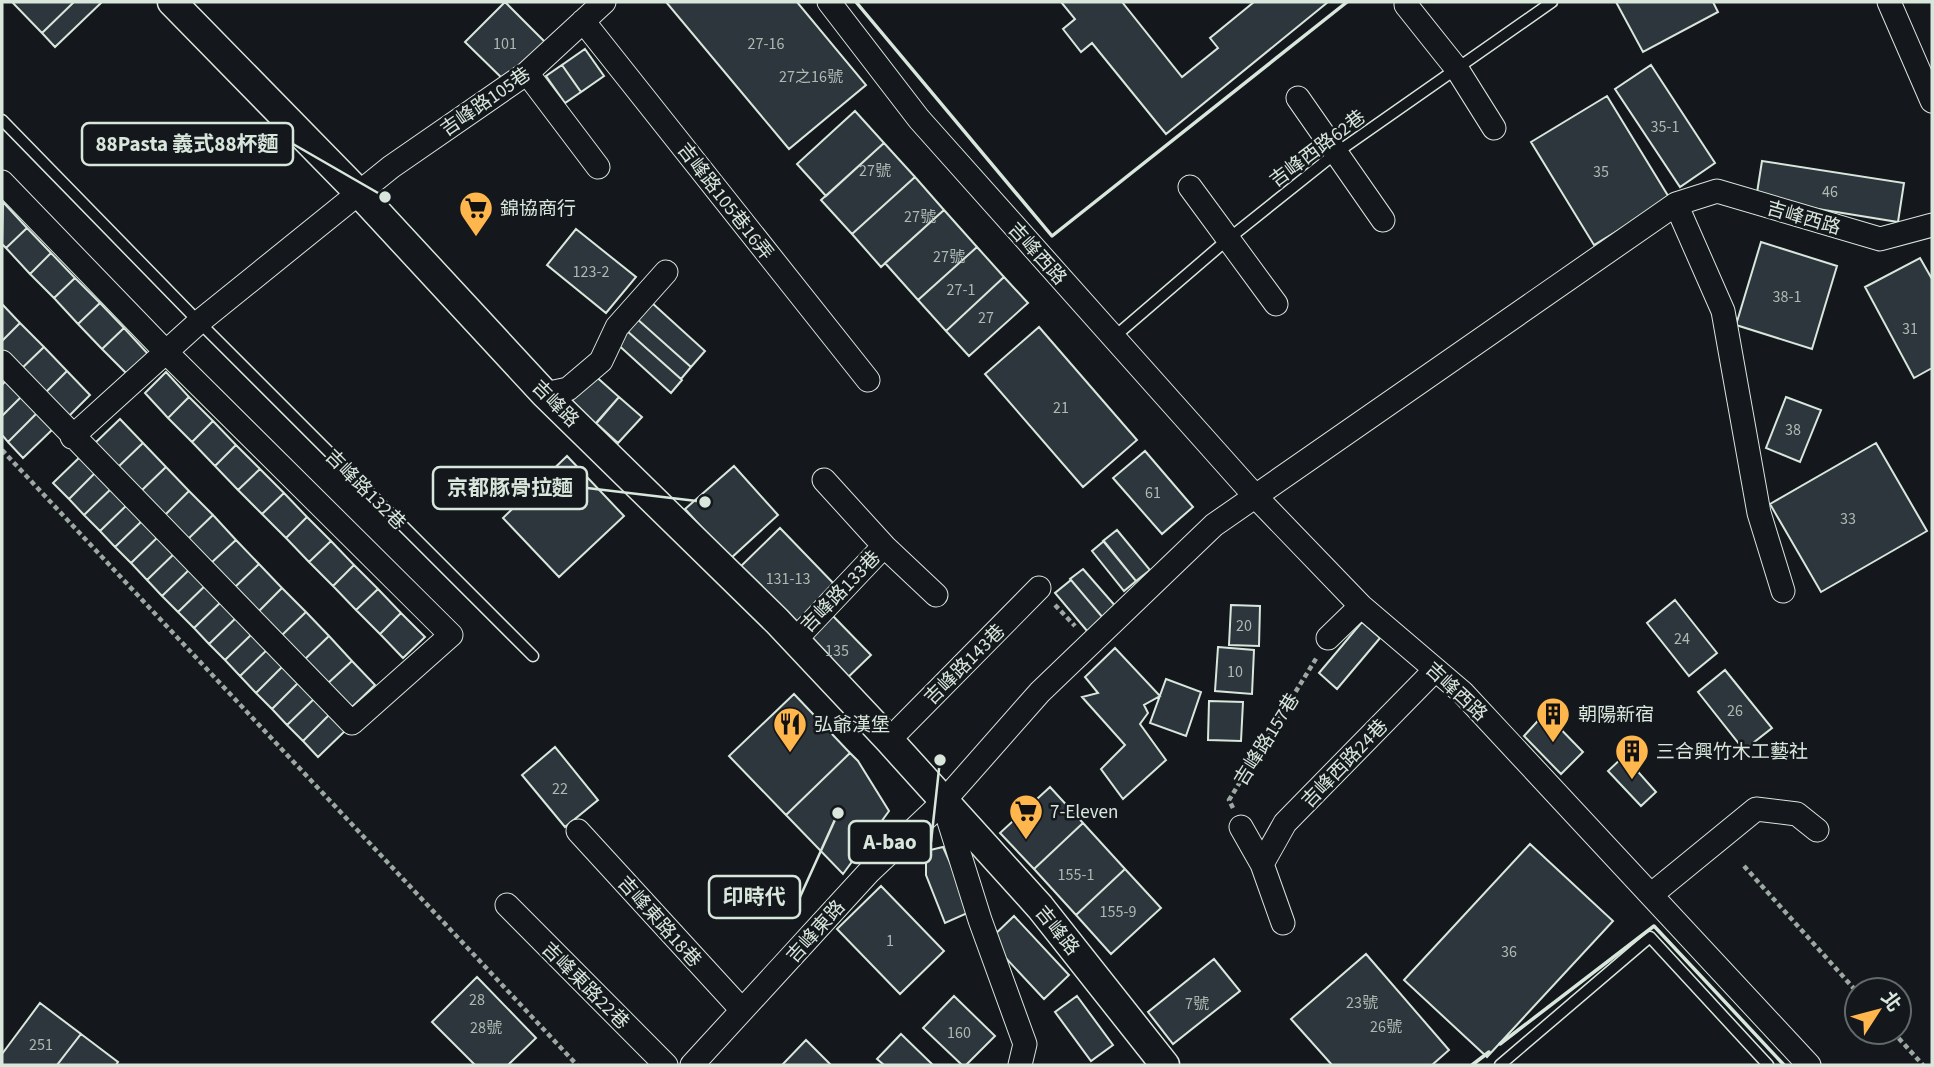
<svg xmlns="http://www.w3.org/2000/svg" width="1934" height="1067" font-family="'Source Sans 3','Noto Sans TC',sans-serif">
<style>
.building{fill:#2c363c;stroke:#d8e6dc;stroke-width:2}
.lines{fill:none;stroke-linecap:round;stroke-linejoin:round}
.service-casing{stroke:#d8e6dc;stroke-width:13}
.minor-casing{stroke:#d8e6dc;stroke-width:25}
.tertiary-casing{stroke:#d8e6dc;stroke-width:31}
.path{stroke:#9da8a2;stroke-width:4.5;stroke-dasharray:5 3.5;stroke-linecap:butt}
.service{stroke:#14181c;stroke-width:10}
.minor{stroke:#14181c;stroke-width:23}
.tertiary{stroke:#14181c;stroke-width:28}
.wall{stroke:#d8e6dc;stroke-width:3.5}
.labels{text-anchor:middle;stroke-width:5;stroke-linejoin:round;paint-order:stroke}
.number-label{font-size:16px;fill:#adbab4}
.street-label{font-size:19px;fill:#d8e6dc;stroke:#14181c}
.poi-label{font-size:19px;fill:#d8e6dc;stroke:#14181c;text-anchor:start}
.leader{fill:none;stroke:#d8e6dc;stroke-width:2.5}
.callout-dot{fill:#d8e6dc;stroke:#14181c;stroke-width:2.5}
.callout{fill:#14181c;stroke:#d8e6dc;stroke-width:2.5}
.callout-label{font-size:21px;text-anchor:middle;font-weight:bold;fill:#d8e6dc}
</style>
<rect width="100%" height="100%" fill="#14181c"/>
<path class="building" d="M12,2H74L42,33Z
M74,2H102L55,47L42,33Z
M505,2L546,43L507,83L465,42Z
M666,2H797L866,85L789,149Z
M1061,2H1122L1182,77L1218,48L1210,38L1254,2H1328L1166,134L1092,43L1081,52L1063,29L1075,19Z
M1616,2H1713L1718,12L1643,52Z
M585,49L604,76L581,92L562,65Z
M562,65L581,92L565,103L546,76Z
M1651,65L1715,163L1680,187L1615,89Z
M1607,96L1670,199L1594,245L1531,142Z
M855,111L884,143L826,196L797,164Z
M884,143L915,177L852,234L821,200Z
M1762,161L1904,183L1898,222L1756,199Z
M915,177L944,210L881,267L852,234Z
M3,202L27,228L6,248L2,244Z
M944,210L977,247L918,300L885,263Z
M27,228L51,253L30,274L6,248Z
M576,229L636,277L606,313L547,265Z
M1761,242L1837,266L1812,349L1736,325Z
M977,247L1004,277L946,331L918,300Z
M51,253L75,278L54,298L30,274Z
M1920,258L1932,279V368L1914,378L1865,287Z
M1004,277L1028,303L969,356L946,331Z
M75,278L100,303L78,324L54,298Z
M651,302L705,351L691,367L636,318Z
M100,303L124,328L102,349L78,324Z
M2,304L20,323L2,341Z
M636,318L691,367L681,379L626,330Z
M20,323L44,347L19,371L2,353V341Z
M1039,327L1137,440L1083,487L985,374Z
M124,328L148,354L127,374L102,349Z
M626,330L682,380L671,393L615,342Z
M44,347L67,371L43,395L19,371Z
M67,371L90,395L66,419L43,395Z
M166,372L189,397L168,418L145,393Z
M592,373L619,397L595,425L568,401Z
M7,379L23,395L2,416V385Z
M23,395L38,412L8,442L2,435V416Z
M189,397L213,421L192,442L168,418Z
M619,397L642,417L618,443L596,423Z
M1786,397L1821,410L1800,462L1766,448Z
M38,412L54,428L23,458L8,442Z
M120,419L143,443L118,467L95,443Z
M213,421L236,445L215,466L192,442Z
M143,443L166,467L141,491L118,467Z
M1876,443L1927,531L1821,592L1770,504Z
M236,445L260,469L238,490L215,466Z
M1145,451L1193,507L1162,534L1113,478Z
M82,455L97,471L69,499L53,483Z
M567,456L624,516L559,577L503,518Z
M734,466L778,515L730,559L685,509Z
M166,467L189,491L165,515L141,491Z
M260,469L284,493L262,514L238,490Z
M97,471L113,487L84,515L69,499Z
M113,487L129,503L100,531L84,515Z
M189,491L213,515L188,539L165,515Z
M284,493L307,517L286,538L262,514Z
M129,503L144,519L115,547L100,531Z
M213,515L236,540L211,563L188,539Z
M307,517L331,541L309,562L286,538Z
M144,519L160,535L131,563L115,547Z
M780,528L837,587L795,627L738,569Z
M1117,530L1150,570L1136,581L1103,541Z
M160,535L176,552L147,580L131,563Z
M236,540L259,564L234,588L211,563Z
M331,541L354,565L333,586L309,562Z
M1104,541L1136,581L1124,591L1092,551Z
M176,552L191,568L162,596L147,580Z
M259,564L282,588L258,612L234,588Z
M354,565L378,589L356,610L333,586Z
M191,568L207,584L178,612L162,596Z
M1083,569L1117,608L1104,619L1070,579Z
M1071,580L1104,619L1088,632L1055,593Z
M207,584L223,600L194,628L178,612Z
M282,588L306,612L281,636L258,612Z
M378,589L401,613L380,634L356,610Z
M223,600L238,616L209,644L194,628Z
M1675,600L1717,653L1689,676L1647,623Z
M1231,605L1260,606L1259,646L1229,645Z
M306,612L329,636L304,660L281,636Z
M401,613L425,637L403,658L380,634Z
M238,616L254,632L225,660L209,644Z
M833,616L871,655L841,684L803,645Z
M1362,622L1380,638L1337,689L1319,673Z
M254,632L269,648L240,676L225,660Z
M329,636L352,661L327,684L304,660Z
M1218,647L1254,650L1252,694L1215,691Z
M269,648L285,664L256,693L240,676Z
M1115,648L1160,696L1144,705L1148,713L1140,724L1166,760L1123,799L1101,769L1125,745L1082,697L1098,693L1085,677Z
M352,661L375,685L350,709L327,684Z
M285,664L300,681L272,709L256,693Z
M1725,670L1772,728L1744,750L1698,692Z
M1166,679L1201,692L1186,736L1150,723Z
M300,681L316,697L287,725L272,709Z
M794,694L850,753L786,815L729,756Z
M316,697L331,713L303,741L287,725Z
M1209,701L1243,702L1241,741L1208,740Z
M331,713L347,729L318,757L303,741Z
M1545,713L1583,752L1561,774L1524,736Z
M555,747L598,800L565,827L522,775Z
M850,753L858,761L889,811L843,874L786,815Z
M1624,756L1656,792L1641,806L1608,771Z
M1050,787L1083,823L1034,869L1000,833Z
M1083,823L1125,869L1076,915L1034,869Z
M1530,844L1613,921L1487,1057L1404,980Z
M943,847L972,911L945,923L926,875V851Z
M1125,869L1161,908L1111,954L1076,915Z
M881,886L944,951L900,994L837,929Z
M1014,916L1069,975L1044,999L989,940Z
M1366,954L1449,1050L1432,1065H1332L1291,1019Z
M1214,959L1240,991L1173,1044L1148,1012Z
M477,977L536,1038L508,1065H475L432,1022Z
M954,996L995,1036L966,1065H962L923,1028Z
M1077,996L1113,1045L1091,1061L1055,1012Z
M40,1003L81,1034L57,1065H2V1054Z
M81,1034L118,1062L116,1065H57Z
M901,1034L933,1065H884L877,1059Z
M806,1040L831,1065H782Z"/>
<g class="lines">
<g class="service-casing">
<path id="service" d="M2,120L199,322L533,656
M1113,338L1227,240L1336,153L1552,2
M1500,1065L1650,937L1768,1065"/>
</g>
<g class="minor-casing">
<path id="minor" d="M829,2L919,119L1255,496L1361,606L1463,693L1809,1065
M1889,2L1932,101
M1406,5L1457,69L1494,128
M583,21L868,380
M527,73L598,167
M1298,98L1383,220
M2,182L166,352L451,635L352,723L2,362
M1190,187L1276,304
M1676,204L1723,311L1759,513L1783,591
M545,394L568,389L601,361L617,327L666,272
M72,437L199,322L391,167L527,73L604,2
M884,546L936,595
M1328,638L1361,606
M795,640L884,546L824,480
M889,740L1039,588
M943,802L980,920L1025,1044L1020,1065
M1241,827L1262,864L1283,923
M578,831L742,1010
M1262,864L1285,823L1435,670
M1652,894L1756,809L1797,814L1817,830
M507,905L666,1065
M692,1065L868,873L943,802L1040,692L1214,525L1676,204L1717,191L1880,239L1932,225"/>
</g>
<g class="tertiary-casing">
<path id="tertiary" d="M172,2L359,193L545,394L777,621L889,740L1040,907L1165,1065"/>
</g>
<path class="path" d="M2,450L577,1065
M1055,605L1075,626
M1233,808L1229,800L1317,657
M1744,866L1857,992
M1893,1032L1923,1065"/>
<use href="#service" class="service"/>
<use href="#minor" class="minor"/>
<use href="#tertiary" class="tertiary"/>
<path class="wall" d="M856,2L1052,236L1347,2
M1500,1044L1654,926L1784,1065
M1472,1065L1489,1052"/>
</g>
<defs>
<g id="supermarket-pin" transform="scale(1.75)"><path d="M0 17L-7.5 6A9.5 9.5 0 1 1 7.5 6Z" fill="#ffb74d" stroke="#14181c"/><path d="M-6-5.5h2.5l.6 2H6L4.5 2H-2.5L-4.4-4H-6ZM-1.5 3.2a1.3 1.3 0 1 0 .1 0ZM3 3.2a1.3 1.3 0 1 0 .1 0Z" fill="#111"/></g>
<g id="building-pin" transform="scale(1.75)"><path d="M0 17L-7.5 6A9.5 9.5 0 1 1 7.5 6Z" fill="#ffb74d" stroke="#14181c"/><path d="M-4-6H4V6H1V3H-1V6H-4ZM-2.5-4.3h1.7v1.8h-1.7ZM.8-4.3h1.7v1.8H.8ZM-2.5-1h1.7V.8h-1.7ZM.8-1h1.7V.8H.8Z" fill="#111"/></g>
<g id="restaurant-pin" transform="scale(1.75)"><path d="M0 17L-7.5 6A9.5 9.5 0 1 1 7.5 6Z" fill="#ffb74d" stroke="#14181c"/><path d="M-5-6h1v4h1v-4h1v4h1v-4h1v5L-1.5 .5V6h-2V.5L-5-1ZM5-6V6H3V1.5H1.5Q1.5-4 5-6Z" fill="#111"/></g>
</defs>
<g fill-rule="evenodd">
<use href="#supermarket-pin" x="476" y="208"/>
<use href="#building-pin" x="1553" y="714"/>
<use href="#restaurant-pin" x="790" y="724"/>
<use href="#building-pin" x="1632" y="751"/>
<use href="#supermarket-pin" x="1026" y="811"/>
</g>
<g class="labels">
<g class="number-label">
<text x="505" y="49">101</text>
<text x="766" y="49">27-16</text>
<text x="811" y="82">27之16號</text>
<text x="1665" y="132">35-1</text>
<text x="875" y="176">27號</text>
<text x="1601" y="177">35</text>
<text x="1830" y="197">46</text>
<text x="920" y="222">27號</text>
<text x="949" y="262">27號</text>
<text x="591" y="277">123-2</text>
<text x="961" y="295">27-1</text>
<text x="1787" y="302">38-1</text>
<text x="986" y="323">27</text>
<text x="1910" y="334">31</text>
<text x="1061" y="413">21</text>
<text x="1793" y="435">38</text>
<text x="1153" y="498">61</text>
<text x="1848" y="524">33</text>
<text x="788" y="584">131-13</text>
<text x="1244" y="631">20</text>
<text x="1682" y="644">24</text>
<text x="837" y="656">135</text>
<text x="1235" y="677">10</text>
<text x="1735" y="716">26</text>
<text x="560" y="794">22</text>
<text x="1076" y="880">155-1</text>
<text x="1118" y="917">155-9</text>
<text x="890" y="946">1</text>
<text x="1509" y="957">36</text>
<text x="477" y="1005">28</text>
<text x="1362" y="1008">23號</text>
<text x="1197" y="1009">7號</text>
<text x="1386" y="1032">26號</text>
<text x="486" y="1033">28號</text>
<text x="959" y="1038">160</text>
<text x="41" y="1050">251</text>
</g>
<g class="street-label">
<text transform="translate(485 101) rotate(-35)" y="7">吉峰路105巷</text>
<text transform="translate(1317 148) rotate(-37)" y="7">吉峰西路62巷</text>
<text transform="translate(726 201) rotate(52)" y="7">吉峰路105巷16弄</text>
<text transform="translate(1804 217) rotate(16)" y="7">吉峰西路</text>
<text transform="translate(1038 253) rotate(48)" y="7">吉峰西路</text>
<text transform="translate(556 403) rotate(45)" y="7">吉峰路</text>
<text transform="translate(366 489) rotate(45)" y="7">吉峰路132巷</text>
<text transform="translate(840 591) rotate(-46)" y="7">吉峰路133巷</text>
<text transform="translate(964 664) rotate(-45)" y="7">吉峰路143巷</text>
<text transform="translate(1457 691) rotate(43)" y="7">吉峰西路</text>
<text transform="translate(1266 739) rotate(-58)" y="7">吉峰路157巷</text>
<text transform="translate(1344 763) rotate(-46)" y="7">吉峰西路24巷</text>
<text transform="translate(660 921) rotate(48)" y="7">吉峰東路18巷</text>
<text transform="translate(1058 930) rotate(51)" y="7">吉峰路</text>
<text transform="translate(815 931) rotate(-48)" y="7">吉峰東路</text>
<text transform="translate(586 985) rotate(45)" y="7">吉峰東路22巷</text>
</g>
<g class="poi-label">
<text x="500" y="215">錦協商行</text>
<text x="1578" y="721">朝陽新宿</text>
<text x="814" y="731">弘爺漢堡</text>
<text x="1656" y="758">三合興竹木工藝社</text>
<text x="1050" y="818">7-Eleven</text>
</g>
</g>
<path class="leader" d="M385 197L293 144M705 502L587 488M940 760L931 842M838 813L800 897"/>
<g class="callout-dot">
<circle cx="385" cy="197" r="7"/>
<circle cx="705" cy="502" r="7"/>
<circle cx="940" cy="760" r="7"/>
<circle cx="838" cy="813" r="7"/>
</g>
<g class="callout">
<rect x="82" y="123" width="211" height="42" rx="7"/>
<rect x="433" y="467" width="154" height="42" rx="7"/>
<rect x="849" y="821" width="82" height="42" rx="7"/>
<rect x="709" y="876" width="91" height="42" rx="7"/>
</g>
<g class="callout-label">
<text x="187" y="151">88Pasta 義式88杯麵</text>
<text x="510" y="495">京都豚骨拉麵</text>
<text x="890" y="849">A-bao</text>
<text x="754" y="904">印時代</text>
</g>
<rect width="1934" height="1067" fill="none" stroke="#d8e6dc" stroke-width="7"/>
<g transform="translate(1878 1011) rotate(54)"><circle r="33" fill="#14181c" stroke="#626a69" stroke-width="2"/>
<path d="M0-5L12 26L0 18L-12 26Z" fill="#ffb74d"/>
<text y="-10" font-size="19" font-weight="bold" text-anchor="middle" fill="#d8e6dc">北</text>
</g>
</svg>
